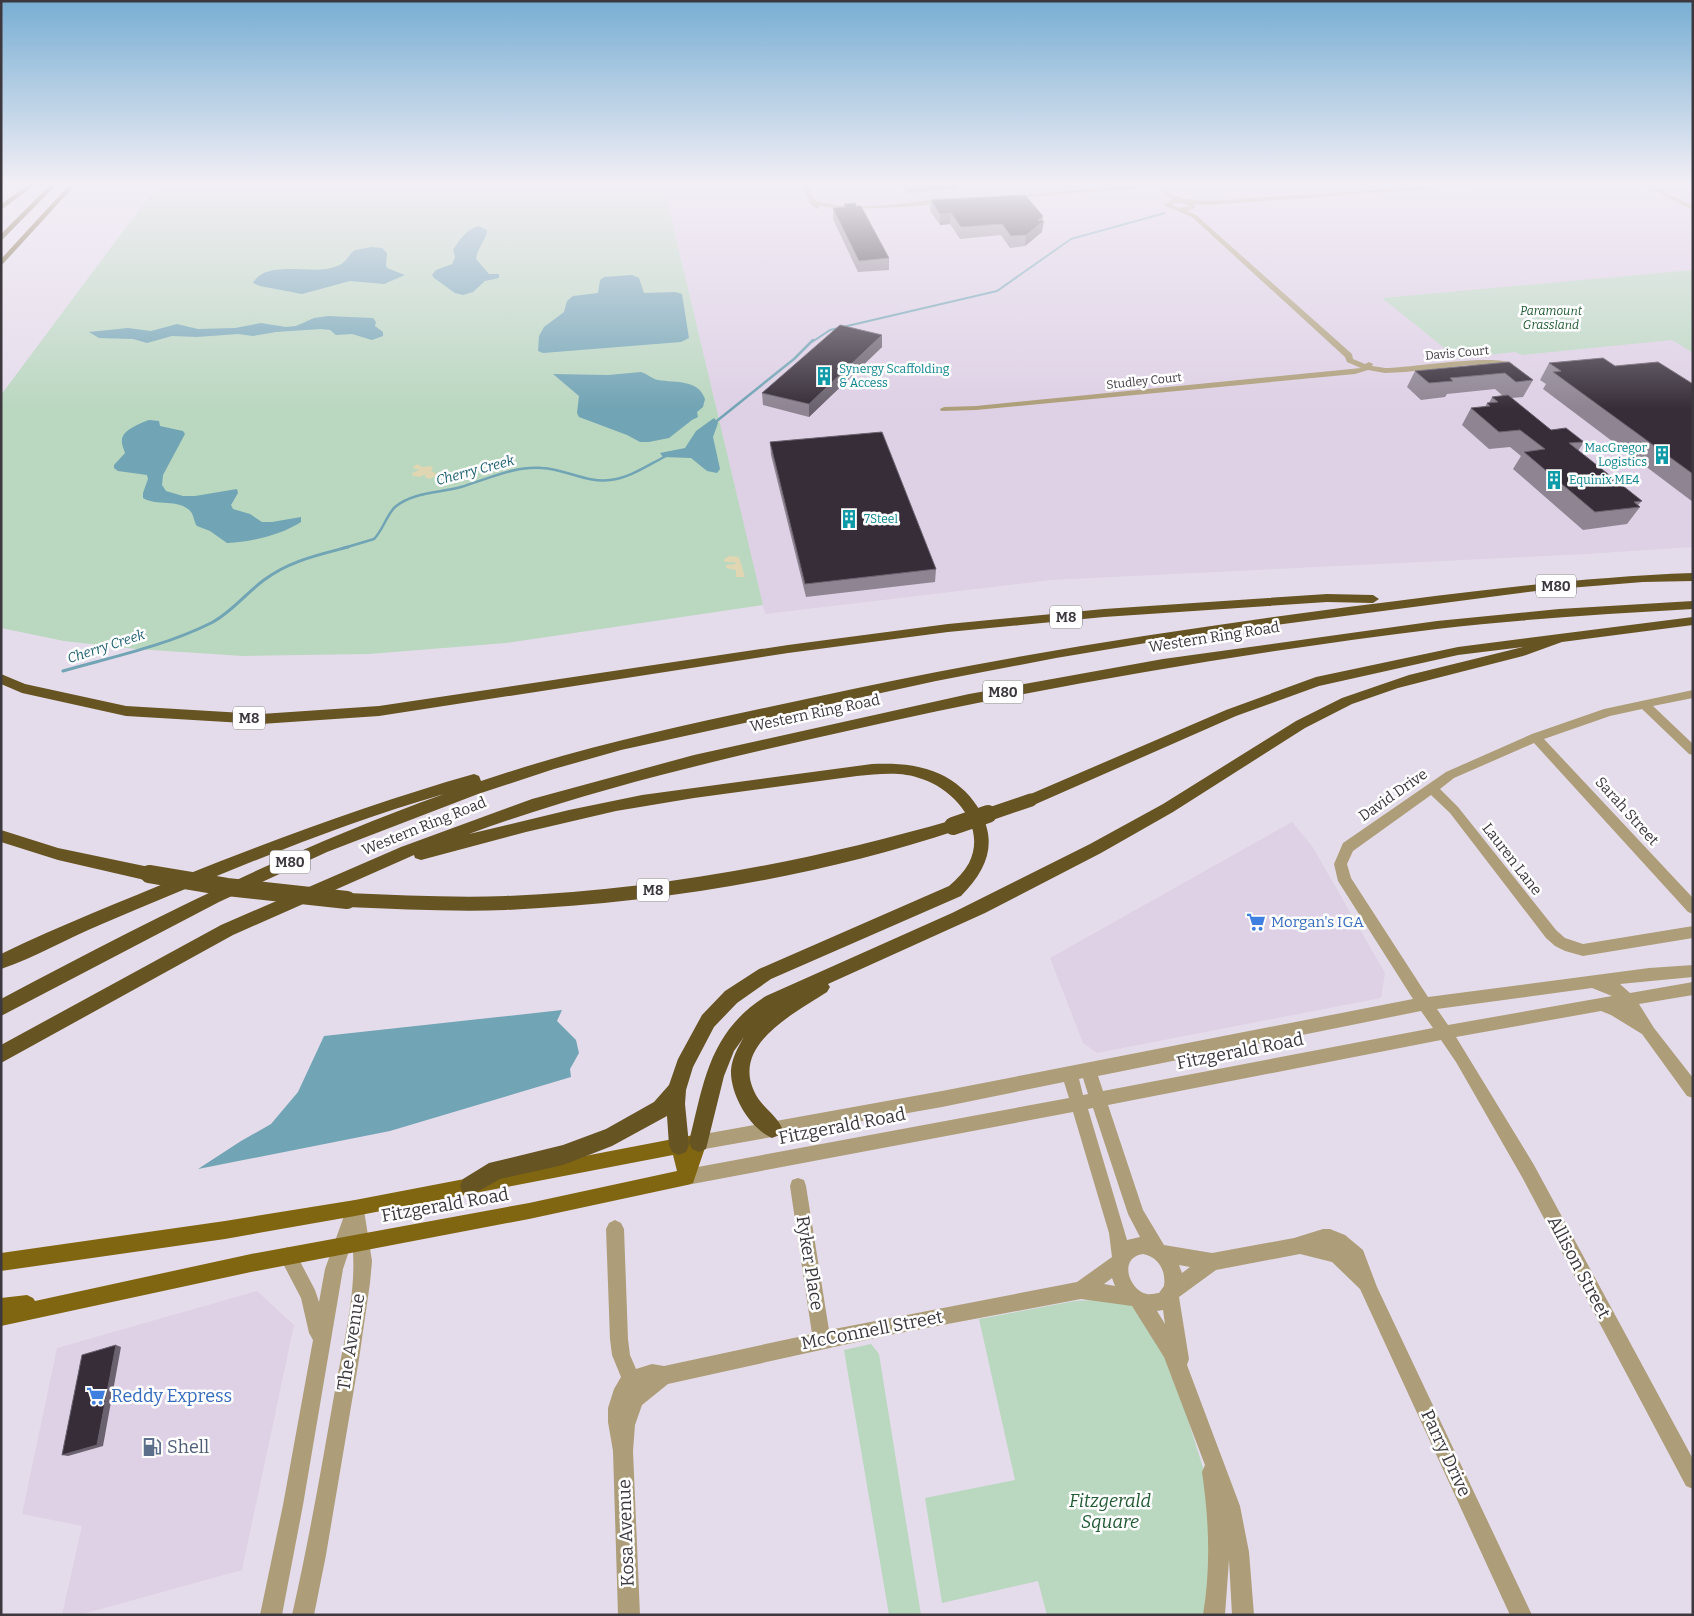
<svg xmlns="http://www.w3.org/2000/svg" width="1694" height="1616" font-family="Bitter,serif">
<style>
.built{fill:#ded0e5}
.green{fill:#bad7c0}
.sand{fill:#e0d6b1}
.water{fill:#71a4b4}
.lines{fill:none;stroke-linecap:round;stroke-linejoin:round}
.stream-far2{stroke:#71a4b4;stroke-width:2}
.stream-far1{stroke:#71a4b4;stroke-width:2.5}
.stream{stroke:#71a4b4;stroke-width:3}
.minor{fill:#ad9e79;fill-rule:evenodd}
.major{fill:#816611;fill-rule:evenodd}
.highway{fill:#675423;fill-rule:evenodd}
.highway-bridge-far1{stroke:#675423;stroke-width:13}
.highway-bridge{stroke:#675423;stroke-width:18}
.wall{fill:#8e8492}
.shaded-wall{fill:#6a626e}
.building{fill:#362d39;stroke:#6a626e}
.labels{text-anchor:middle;stroke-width:5;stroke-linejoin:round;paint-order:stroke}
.far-park-label{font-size:12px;font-style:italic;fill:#205932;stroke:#fff}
.far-street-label{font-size:12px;fill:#3c383e;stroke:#fff}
.far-culture-label{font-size:12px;fill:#0d838f;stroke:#fff;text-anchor:start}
.far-water-label{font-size:14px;font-style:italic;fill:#1e6073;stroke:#fff}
.shield{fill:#fff;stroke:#767478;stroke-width:1}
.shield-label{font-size:14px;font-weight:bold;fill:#3c383e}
.street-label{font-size:15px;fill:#3c383e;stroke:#fff}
.shop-label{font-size:15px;fill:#366cbe;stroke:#fff;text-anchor:start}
.near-street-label{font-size:18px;fill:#3c383e;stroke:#fff}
.near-shop-label{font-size:18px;fill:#366cbe;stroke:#fff;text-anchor:start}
.near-service-label{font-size:18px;fill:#4e5e75;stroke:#fff;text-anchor:start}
.near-park-label{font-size:18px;font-style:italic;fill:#205932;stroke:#fff}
</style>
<rect width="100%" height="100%" fill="#e5dceb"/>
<path class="built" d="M663,183H1693V547L1586,554L1051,580L765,614Z
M1292,822L1312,846L1385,973L1381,998L1097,1053L1083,1043L1050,958Z
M257,1291L294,1325L242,1570L79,1615H62L82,1526L22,1514L57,1348Z"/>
<path class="green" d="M159,183H663L763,605L506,643L369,654L243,656L136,649L64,641L1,628V395Z
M1693,270V353L1672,340L1522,355L1515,352L1457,358L1382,298Z
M1091,1300L1129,1304L1142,1313L1173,1372L1206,1477L1213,1527L1206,1615H1047L1038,1581L942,1603L925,1498L1015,1480L979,1319L1075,1301Z
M871,1344L879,1354L921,1615H889L844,1350Z"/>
<path class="sand" d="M417,464L422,467L431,466L433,468L431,471L439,475L429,479L425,477V474L420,477L413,476L412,473L420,470L412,468Z
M729,556L739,557L745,577H736V570L726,568V565L736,564L734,562H726L723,560Z"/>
<path class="water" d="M478,226L487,230C487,239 477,248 476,259L489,274H499V278L485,281L473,292L463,295L455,293L434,278L432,275L436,270L452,264L455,257L453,250C460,239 466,230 478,226Z
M372,247L382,248L387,253L386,265L387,268L405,275L384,284L350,281L302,294L260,286L253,283C265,260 311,274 331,268C348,264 346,256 355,250Z
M632,275L639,278L644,293L675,292L682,294L689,338L681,342L543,353L538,351L539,336L544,327L564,312L567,301L573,296L598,293L600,280L604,277Z
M328,316L373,318L376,322L375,326L383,332V336L372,340L352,334L336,335L330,330L321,329L276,332L253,336L238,334L197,337L172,336L147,343L133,339L99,338L89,332L128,328L151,331L177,324L198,329L235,328L261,323L286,327L296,326L314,318Z
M641,372C648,374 652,379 658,380C676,383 698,379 705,399L703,407L697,412L698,417L692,420L669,438L649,442H640L627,435L579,417L577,413L579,396L553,374L608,375Z
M714,418L718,423L713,437L720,469L717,473L707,471L691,458L663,457L660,453L685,448L696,431Z
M149,420L159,421L160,426L183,431L185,434L163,475L162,485L166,491L183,496H195L237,489L238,493L231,505L233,509L250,514L262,522H272L301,517V522C281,535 251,542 227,543L210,531L197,526C194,522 194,516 191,512C180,498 158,507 143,498V493L148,479L147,475L118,471L114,468V465L125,453C124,449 121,444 122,440C122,430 141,423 149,420Z
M562,1010L557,1021L576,1040L579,1053L570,1069L571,1077L390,1131L198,1169L241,1141L271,1124L298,1092L324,1036Z"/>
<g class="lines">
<path class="stream-far2" d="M812,342L830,330L997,291L1071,239L1165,213"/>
<path class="stream-far1" d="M713,424L794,359L813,340
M344,548L374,539C383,530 386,516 395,507C413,492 439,493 461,487C488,479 513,466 542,468C565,469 587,483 610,480C630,478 648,465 666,456"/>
<path class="stream" d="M63,671C112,657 165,646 211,623C231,613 246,593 264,580C289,561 318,555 348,547"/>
<path class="minor" d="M801,183H807L815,200C853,214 907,202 947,198L950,200C935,208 836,211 818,205L820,207L817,209L809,203L810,201Z
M1159,183L1170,194L1184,199L1207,201L1487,183L1484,185L1207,205L1194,204L1195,208L1187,211L1196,215L1352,354L1353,359L1365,364L1369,362L1373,364L1372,366L1385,368C1409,368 1498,353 1513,364L1509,366L1470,365L1405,372L1385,373L1368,370L1355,374L976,410L941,411L940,409L944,407L976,406L1361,368L1347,362L1345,357L1192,217L1165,206V204L1174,199L1166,196L1157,187L1002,199L999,197ZM1173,203H1182L1190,206L1180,208L1171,205Z
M1639,183H1646L1693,206V210Z
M1693,690V698L1653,706L1693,744V755L1689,754L1642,709L1610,716L1544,739L1693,898V914L1688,912L1534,743L1454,778L1440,789L1458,807L1556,930L1565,938L1583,944L1693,926V938L1583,956L1565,951L1555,946L1546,938L1450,813L1431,795L1353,851L1347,864L1351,878L1428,997L1649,968L1693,965V977L1620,984L1630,993L1693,982V995L1639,1004L1654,1028L1693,1078V1098L1687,1096L1642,1034L1611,1015L1601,1011L1456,1037L1534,1165L1693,1459V1489L1686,1486L1522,1177L1456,1062L1441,1040L1108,1105L1143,1210L1164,1245L1212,1253L1294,1238L1323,1229H1330L1345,1235L1363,1250L1377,1287L1532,1615H1510L1360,1289L1332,1262L1300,1254L1216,1270L1179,1297L1189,1359L1187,1365L1240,1506L1249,1552L1254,1615H1232L1229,1560L1225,1615H1203C1211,1567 1209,1520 1202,1472L1205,1465L1164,1357L1132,1306L1081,1299L884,1336L668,1384L642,1405L635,1425L633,1451L640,1615H618L613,1451L608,1422V1408L614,1389L621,1377L612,1355L610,1339L606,1229L609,1223L615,1220L621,1223L624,1229L628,1339L630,1355L636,1369L652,1364L664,1366L812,1334L790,1186L792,1180L798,1178L804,1180L806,1186L829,1330L1077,1282L1112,1257L1109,1233L1073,1112L687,1185L681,1183L679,1177L681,1171L687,1169L1069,1098L1064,1082L942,1107L699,1150L693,1148L691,1142L693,1136L942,1091L1413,999L1338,881L1334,864L1343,843L1446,772L1532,734L1604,709ZM1592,988L1612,996L1448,1025L1437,1009ZM1421,1011L1433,1028L1103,1091L1098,1076ZM1083,1078L1088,1094L1083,1095L1079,1079ZM1093,1108L1128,1214L1140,1237L1127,1240L1088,1109ZM1143,1254C1159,1257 1166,1271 1164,1286L1159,1293C1155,1293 1151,1295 1147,1294C1130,1291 1117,1258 1143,1254ZM1179,1265L1190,1267L1182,1273ZM1112,1278L1115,1286L1104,1284ZM1163,1310L1165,1324L1157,1311Z
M355,1200L361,1202L364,1210L372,1261L370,1283L359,1359L326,1555L314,1615H292C309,1540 322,1465 335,1390C343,1345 358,1287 352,1242L343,1269L303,1505L282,1615H260L283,1505L313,1340L309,1333L301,1298L279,1256L282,1250L288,1247L294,1250L315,1290L319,1302L325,1269L349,1202Z"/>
<path class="major" d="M699,1134L705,1136L707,1142L693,1183L687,1185L529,1219L251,1272L1,1326V1298L27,1295L33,1298L35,1301L251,1254L529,1203L677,1171L673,1155L355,1216L225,1239L1,1271V1253L225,1221L355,1200Z"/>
<path class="highway" d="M31,183H38L1,210V204Z
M52,183H58L1,241V234Z
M71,183H77L1,266V259Z
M1693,573V581L1643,582L1544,590L1176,638L1056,658L936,681L621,750L554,769L478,794L327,852L219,902L1,1016V999C145,922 290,849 444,794C327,828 214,877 102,924C68,938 36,957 1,969V954C61,925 122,901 183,876C279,838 375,802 474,774L479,776L481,781C602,740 728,716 853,689C1017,654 1182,629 1348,607C1463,593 1577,577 1693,573Z
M1327,594L1373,595L1379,599L1373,603L1327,602L1104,617L948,632L788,653L379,716L261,724L126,716L22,693L1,684V674L25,684L126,706L261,714L379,706L788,645L948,624L1104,609Z
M1693,601V609C1607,614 1522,619 1437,629C1241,653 1048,686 856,729C725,758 595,788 469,834L569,810L642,795L872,764C895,763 918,764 940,774C955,781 968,792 977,806C999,841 988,869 961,896L771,979L737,1003L714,1027L693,1067L686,1090L685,1104L689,1145L686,1152L679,1155L672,1152L669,1145L667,1116L612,1146L563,1165L500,1179L470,1196L463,1193L460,1186L463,1179L489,1163L563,1145L606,1129L654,1102L669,1085L678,1059L702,1015L725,991L759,969L949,886C957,879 964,872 969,863C987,827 955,790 922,779C902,771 878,774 857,776L694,798L616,811L526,832L421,860L415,858L414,855L233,935L1,1063V1045L221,925L401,847L532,799L694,755L969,694L1163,659L1437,621L1559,609Z
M1693,617V625L1562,642L1523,656L1398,688L1352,704L1305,728L1173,812L1101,853L985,913L828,984L830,987L827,992C795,1013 732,1044 754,1091C760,1106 776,1114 782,1128L779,1135L772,1138C749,1128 730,1094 731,1070C732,1058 738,1047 744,1037L734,1051L724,1076L706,1149L699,1152L692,1149L689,1142C704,1082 709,1032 766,996L952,913L1090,844L1163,804L1296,721L1342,698L1409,675L1523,647L1458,655L1319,686L1236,716L1036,804L1031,806L1026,804L1024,800L1026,796L1226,710L1316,677L1458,647Z
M953,820L958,822L961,826L958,830C813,878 658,903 506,910C453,912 400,909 347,907L341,905L339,900L341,895L347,893C400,895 453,898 506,896C658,890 807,862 953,820Z
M1,830L58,848L149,867L155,869L157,874L155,879L149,881L58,860L1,842Z"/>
<path class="highway-bridge-far1" d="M984,816L1031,800"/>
<path class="highway-bridge" d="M953,826L988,814
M149,874L227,887L347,900"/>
</g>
<path class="wall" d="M900,183H957V189L907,193Z
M931,200L1042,221V232L1025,246L1010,248L1001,235L960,239L950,224L940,225L930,211Z
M844,204L889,258V270L858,272L833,219V208L844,207Z
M882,335V347L809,417L763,405L762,393Z
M1509,362L1533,380L1523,397L1511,398L1551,430L1584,442L1578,451L1642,501L1638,505L1640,507L1627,524L1583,530L1513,469L1521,456L1510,447L1489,449L1462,425L1471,408L1485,407L1487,403H1489L1492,397L1503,396L1495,389L1447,394L1445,397L1421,400L1407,387L1415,371Z
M1549,363L1615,366L1693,384V502L1543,389L1546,384L1540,380Z
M770,442L936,569L935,582L806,597L771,455Z"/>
<path class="shaded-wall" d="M951,213L950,224L940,225V214Z
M1043,216L1042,222L1044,221L1042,232L1025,246L1026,235L1038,220Z
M882,335V347L809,417V404Z
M116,1345L121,1347L103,1446L68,1456L62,1455Z"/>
<path class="building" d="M1025,195L1043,216L1038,220L1044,221L1026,235L1011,236L1002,224L961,227L951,213L940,214L931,200Z
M855,203L856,206H861L889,258L859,261L833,208L846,207L844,204Z
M840,325L882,335L809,404L762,393Z
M1603,358L1615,366L1658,362L1693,384V474L1553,372L1561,371L1549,363Z
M1509,362L1533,380L1516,382L1505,373L1450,378L1453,381L1429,383L1415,371Z
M1508,395L1551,430L1566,428L1584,442L1569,443L1642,501L1634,502L1640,507L1595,512L1524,452L1545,449L1520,430L1499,432L1471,408L1490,406L1487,403L1498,402L1492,397Z
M882,432L936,569L805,584L770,442Z
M116,1345L97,1445L62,1455L82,1355Z"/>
<linearGradient id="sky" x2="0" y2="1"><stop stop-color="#78aed3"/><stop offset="0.45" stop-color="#f3eff6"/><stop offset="1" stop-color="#f3eff6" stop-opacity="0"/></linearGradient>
<rect width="1694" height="409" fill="url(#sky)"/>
<defs>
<g id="building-bare" transform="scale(1.5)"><path d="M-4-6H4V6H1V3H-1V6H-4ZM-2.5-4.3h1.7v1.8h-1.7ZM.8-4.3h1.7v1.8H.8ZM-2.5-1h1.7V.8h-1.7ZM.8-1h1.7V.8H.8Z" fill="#0f9aa8" stroke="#fff" stroke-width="2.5" paint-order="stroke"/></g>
<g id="supermarket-bare" transform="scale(1.5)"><path d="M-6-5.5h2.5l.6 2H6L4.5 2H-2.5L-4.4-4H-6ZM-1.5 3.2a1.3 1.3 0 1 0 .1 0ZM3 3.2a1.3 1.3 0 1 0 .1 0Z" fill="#3f7fe0" stroke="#fff" stroke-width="2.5" paint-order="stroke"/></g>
<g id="fuel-bare" transform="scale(1.5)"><path d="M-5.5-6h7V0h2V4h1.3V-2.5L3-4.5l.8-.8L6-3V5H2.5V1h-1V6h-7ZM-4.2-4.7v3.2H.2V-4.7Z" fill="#5c6f8a" stroke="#fff" stroke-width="2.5" paint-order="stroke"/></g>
</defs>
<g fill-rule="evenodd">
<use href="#building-bare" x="824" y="376"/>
<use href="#building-bare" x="1662" y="455"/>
<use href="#building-bare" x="1554" y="480"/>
<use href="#building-bare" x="849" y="519"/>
<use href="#supermarket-bare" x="1256" y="922"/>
<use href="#supermarket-bare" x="96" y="1396"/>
<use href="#fuel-bare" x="152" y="1447"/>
</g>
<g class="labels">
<g class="far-park-label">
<text x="1551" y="315">Paramount<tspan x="1551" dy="14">Grassland</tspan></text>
</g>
<g class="far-street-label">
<text transform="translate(1457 353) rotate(-5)" y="4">Davis Court</text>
<text transform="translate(1144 381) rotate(-6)" y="4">Studley Court</text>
</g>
<g class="far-culture-label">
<text x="839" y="373">Synergy Scaffolding<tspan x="839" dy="14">&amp; Access</tspan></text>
<text x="1647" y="452" text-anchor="end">MacGregor<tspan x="1647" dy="14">Logistics</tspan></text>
<text x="1569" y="484">Equinix ME4</text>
<text x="864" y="523">7Steel</text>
</g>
<g class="far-water-label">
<text transform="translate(475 470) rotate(-15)" y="5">Cherry Creek</text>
<text transform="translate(106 646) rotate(-18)" y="5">Cherry Creek</text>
</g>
<g class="shield">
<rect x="1536" y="574.5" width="40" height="23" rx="4"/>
<rect x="1050" y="605.5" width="32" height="23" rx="4"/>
<rect x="983" y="680.5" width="40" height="23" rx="4"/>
<rect x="233" y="706.5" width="32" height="23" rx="4"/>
<rect x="270" y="850.5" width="40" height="23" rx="4"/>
<rect x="637" y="878.5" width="32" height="23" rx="4"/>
</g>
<g class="shield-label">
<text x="1556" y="591">M80</text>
<text x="1066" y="622">M8</text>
<text x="1003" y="697">M80</text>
<text x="249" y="723">M8</text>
<text x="290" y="867">M80</text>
<text x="653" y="895">M8</text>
</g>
<g class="street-label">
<text transform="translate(1214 637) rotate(-9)" y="5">Western Ring Road</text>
<text transform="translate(815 713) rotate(-12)" y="5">Western Ring Road</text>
<text transform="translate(1393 795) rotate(-35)" y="5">David Drive</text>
<text transform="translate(1627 811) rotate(48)" y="5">Sarah Street</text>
<text transform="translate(424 826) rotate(-22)" y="5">Western Ring Road</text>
<text transform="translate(1512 859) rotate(52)" y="5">Lauren Lane</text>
</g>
<g class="shop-label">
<text x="1271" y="927">Morgan's IGA</text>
</g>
<g class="near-street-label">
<text transform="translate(1240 1051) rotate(-11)" y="6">Fitzgerald Road</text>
<text transform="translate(842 1126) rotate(-11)" y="6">Fitzgerald Road</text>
<text transform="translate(445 1205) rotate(-10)" y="6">Fitzgerald Road</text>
<text transform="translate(810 1263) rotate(81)" y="6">Ryker Place</text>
<text transform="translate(1579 1267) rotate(62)" y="6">Allison Street</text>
<text transform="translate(872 1330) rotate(-11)" y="6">McConnell Street</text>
<text transform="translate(351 1342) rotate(-81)" y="6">The Avenue</text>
<text transform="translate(1446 1453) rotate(65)" y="6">Parry Drive</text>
<text transform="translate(626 1533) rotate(-92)" y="6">Kosa Avenue</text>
</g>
<g class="near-shop-label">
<text x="111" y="1402">Reddy Express</text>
</g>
<g class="near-service-label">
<text x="167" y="1453">Shell</text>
</g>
<g class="near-park-label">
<text x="1110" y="1507">Fitzgerald<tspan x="1110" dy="21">Square</tspan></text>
</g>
</g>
<rect width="1694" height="1616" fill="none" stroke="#3c383e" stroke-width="5"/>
</svg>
